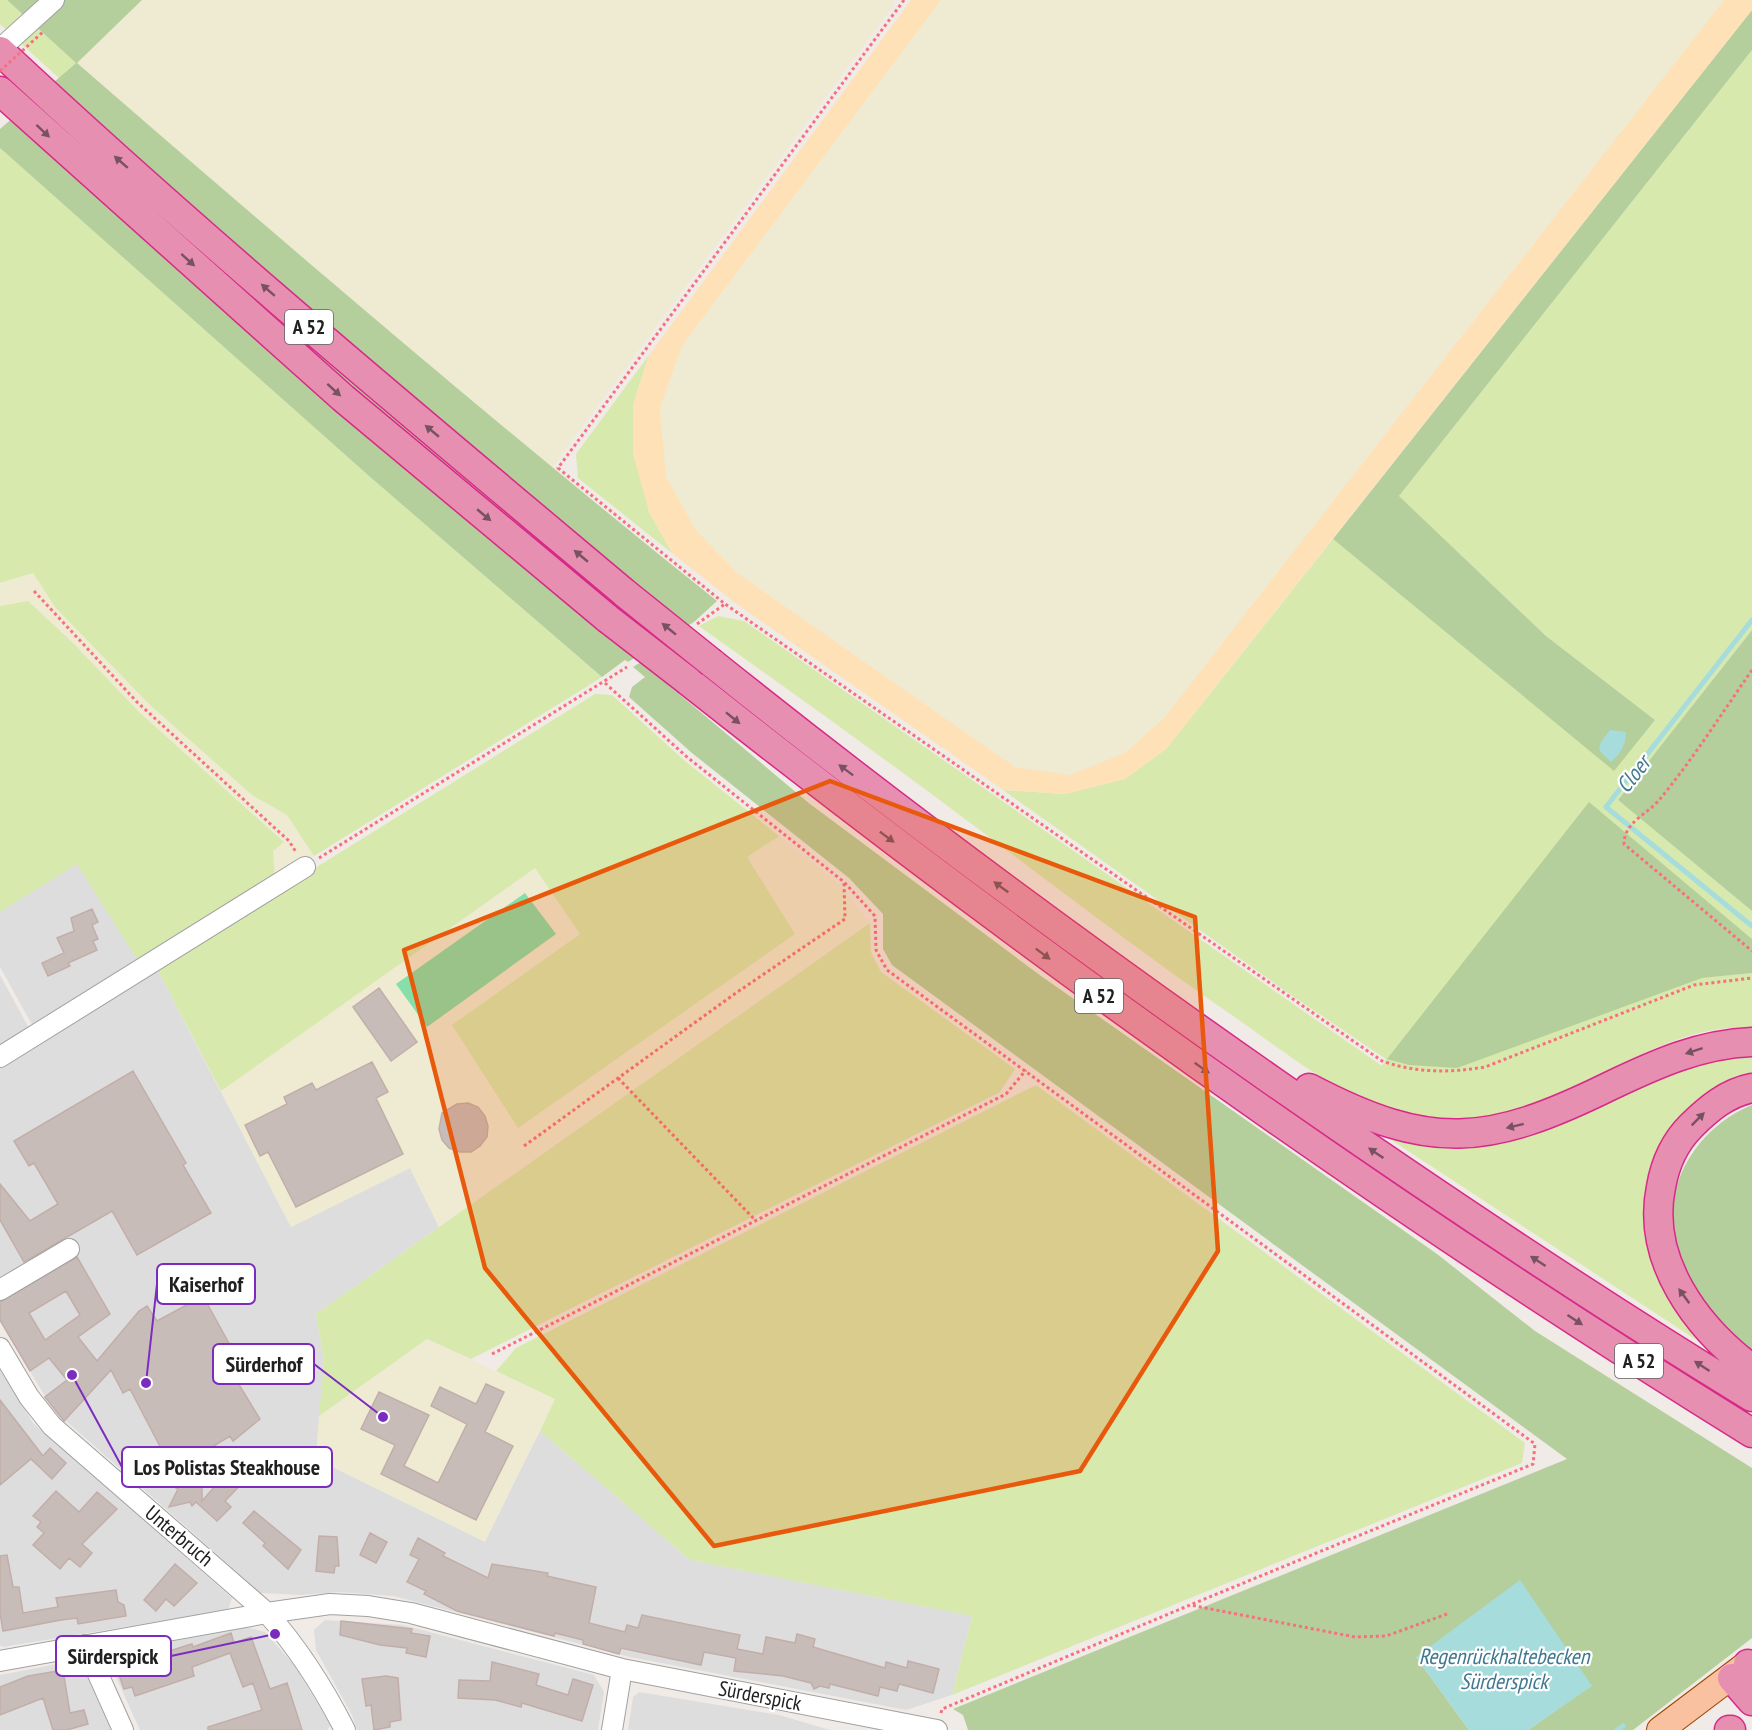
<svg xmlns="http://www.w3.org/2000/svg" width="1752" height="1730" font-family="'PT Sans Narrow',sans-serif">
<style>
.residential{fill:#dedddd}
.farmland{fill:#eeebd2}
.grass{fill:#d7e9ad}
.forest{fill:#b5cf9c}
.sand{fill:#fee1b6}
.pitch{fill:#86dea9}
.water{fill:#a7dcdd}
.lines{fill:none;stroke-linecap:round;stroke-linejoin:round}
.stream{stroke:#a7dcdd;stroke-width:5}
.building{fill:#c8bcb9;stroke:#c2aea9;stroke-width:1.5;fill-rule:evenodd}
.minor-casing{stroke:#a1a1a1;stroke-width:22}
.major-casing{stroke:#994802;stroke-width:28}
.highway-casing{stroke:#d82989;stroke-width:31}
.path{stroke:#f8707e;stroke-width:3;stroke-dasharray:3 3;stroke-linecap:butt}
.minor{stroke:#fff;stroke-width:20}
.major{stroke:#fac1a1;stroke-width:26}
.highway{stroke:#e68fb1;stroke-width:28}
.highway-bridge-casing{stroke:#d82989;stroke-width:31;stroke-linecap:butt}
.path-bridge{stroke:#f8707e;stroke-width:3;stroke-dasharray:3 3;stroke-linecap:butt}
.highway-bridge{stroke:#e68fb1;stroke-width:28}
.oneway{fill:#795261}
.marked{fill:#e8590c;fill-opacity:0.2;stroke:#e8590c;stroke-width:4.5;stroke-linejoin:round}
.labels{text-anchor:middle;stroke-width:4.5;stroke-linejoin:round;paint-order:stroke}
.shield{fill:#fff;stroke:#636363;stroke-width:1.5}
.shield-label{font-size:20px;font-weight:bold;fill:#202020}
.street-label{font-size:21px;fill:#202020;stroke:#fff}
.water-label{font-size:22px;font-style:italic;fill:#41788f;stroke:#fff}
.leader{fill:none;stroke:#7b2cbf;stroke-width:2}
.callout-dot{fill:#7b2cbf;stroke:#fff;stroke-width:2}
.callout{fill:#fff;stroke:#7b2cbf;stroke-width:2}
.callout-label{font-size:22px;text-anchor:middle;font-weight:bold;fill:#202020}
</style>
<rect width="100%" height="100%" fill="#f0ebe6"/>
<path class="residential" d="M77,863L140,964L35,1030L0,967V912Z
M156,967L291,1227L410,1168L439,1227L316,1314L324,1362L316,1459L485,1541L540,1431L690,1560L972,1616L952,1695L906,1710L630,1657L393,1596L339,1592L301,1595L261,1593L66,1421L63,1423L42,1399L45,1396L0,1322V1064Z
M0,975L31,1032L0,1051Z
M0,1367L33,1423L232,1598L228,1610L3,1647L0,1645Z
M325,1620L403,1625L594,1675L604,1692L598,1730H357L352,1715L316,1650L314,1630Z
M246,1627L265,1632L294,1665L331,1725L327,1730H140L114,1673V1660L124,1651Z
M63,1663L76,1665L86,1675L111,1730H0V1675Z
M639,1692L779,1715L830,1730H628L633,1697Z"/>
<path class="farmland" d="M142,0H894V5L551,469L369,316L76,63Z
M941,0H1724L1164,718L1125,753L1070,775L1015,767L737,573L696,530L666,477L660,408L682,346Z
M33,573L55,607L149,704L252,795L287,815L314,856L275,880L273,850L284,841L140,713L74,644L28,602L0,606V584Z
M779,836L840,885L870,923L439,1227L410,1168L291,1227L221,1091L535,868L581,933L452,1025L795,934L747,857Z
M427,1339L555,1399L485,1542L316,1459L319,1416Z"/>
<path class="grass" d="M0,0H7L76,63L59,78L0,24Z
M1752,50V630L1618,800L1752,911V939L1589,803L1702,978L1752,973V1028C1684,1023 1621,1067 1562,1094C1525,1111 1484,1120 1443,1118C1411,1117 1377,1108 1348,1093C1309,1072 1273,1044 1236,1018C1146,956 1060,890 973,825C883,757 791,692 699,626L718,616L744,621L1382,1066L1386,1059L1294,997L1003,790L1065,794L1125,779L1166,749L1333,539L1614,770L1655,720L1546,636L1399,496Z
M0,148L369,476L602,677L314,856L287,815L252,795L149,704L55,607L33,573L0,583Z
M649,355L633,405L649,512L672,553L578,478L576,454Z
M28,601L74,644L140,713L284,842L273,851L275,880L140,964L77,864L0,912V606Z
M595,694L612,695L685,761L779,836L747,857L795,934L518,1128L452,1025L580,934L535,868L221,1091L156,967Z
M870,923L871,952L881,972L1015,1069L1000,1092L471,1359L427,1339L319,1416L324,1362L316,1314Z
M1752,1049V1081L1713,1099L1650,1209L1727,1360L1376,1130L1444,1140L1658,1071Z
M1036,1085L1525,1443L1522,1463L952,1695L972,1616L690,1560L540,1431L555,1399L496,1371L516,1348Z"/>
<path class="forest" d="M7,0H142L77,63C288,246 499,427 717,601L694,622L628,662L625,660L602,677L369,476L0,148V129L76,63Z
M1752,10V50L1399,496L1546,636L1655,720L1614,771L1333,539Z
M1752,630V911L1618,800Z
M641,662L810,804L1041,976L1437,1254L1535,1331L1752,1468V1638L1633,1730H1528L1592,1685L1416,1657L1469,1730H968L963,1715L953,1709L1567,1459L892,965L883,949V914L849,878L692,753L629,697L632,687L645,677L633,667Z
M1589,802L1752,939V973L1702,978L1457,1068L1409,1065L1387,1059Z
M1752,1105V1351C1720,1326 1689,1288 1677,1249C1658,1188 1697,1127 1752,1105Z"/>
<path class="sand" d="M911,0H941L682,346L660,408L666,477L696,530L737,573L1015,767L1070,775L1125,753L1164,718L1724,0H1752V10L1166,749L1125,779L1065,794L1003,790L735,603L672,553L649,512L633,454V405L649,355Z"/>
<path class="pitch" d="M525,893L556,934L427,1027L396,984Z"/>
<path class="water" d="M1610,730L1626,732C1626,745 1620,754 1611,762L1599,750L1601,742Z
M1520,1580L1592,1686L1528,1730H1469L1416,1657Z"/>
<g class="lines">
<path class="stream" d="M1752,620L1606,807L1752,926
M1617,1730L1623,1726"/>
</g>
<path class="building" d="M92,909L98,922L92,925L98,939L93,941L97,950L68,963L70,966L48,976L42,963L64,953L57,938L74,931L71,918Z
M379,988L417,1042L391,1061L353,1007Z
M372,1062L388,1092L376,1098L403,1154L296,1207L268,1152L260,1156L245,1125L287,1104L284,1097L312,1083L316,1090Z
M133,1071L186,1163L183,1165L211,1213L137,1255L112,1211L24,1262L0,1220V1184L30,1221L58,1204L34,1163L29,1166L14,1141Z
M468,1103L478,1107L485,1116L488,1126L487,1137L480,1146L471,1152H460L449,1148L442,1140L439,1129L442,1113L457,1104Z
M77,1257L110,1314L78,1337L97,1361L139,1311L147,1306L157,1321L203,1296L243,1369L233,1375L260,1419L233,1441L230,1436L202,1453V1501L223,1477L233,1485L237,1464L242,1457L251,1460L255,1470L225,1501L231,1507L217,1521L196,1502L192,1506L190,1502L169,1507L178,1489L150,1474L142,1479L129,1460L144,1451L177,1479L130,1389L123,1393L111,1370L64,1421L45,1397L67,1380L49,1358L30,1371L0,1320V1302ZM66,1291L80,1315L45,1340L29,1313Z
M486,1384L504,1392L485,1432L513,1446L476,1520L381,1474L395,1445L361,1429L379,1392L429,1415L404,1466L438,1483L467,1424L431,1406L440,1387L476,1404Z
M0,1400L43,1456L50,1448L66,1463L52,1479L31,1459L0,1485Z
M56,1491L79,1512L97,1492L117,1509L82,1544L92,1553L80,1567L69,1558L60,1569L33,1545L44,1533L37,1527L41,1522L33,1516Z
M254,1511L301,1550L288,1569L263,1546L265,1543L243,1523Z
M370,1533L387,1542L376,1563L360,1555Z
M319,1536L337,1537L339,1566H335L334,1573L316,1571Z
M418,1538L445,1553L443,1556L488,1578L492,1564L548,1573L547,1576L596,1587L589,1623L625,1632L627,1625L638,1628L642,1615L740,1635L737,1649L763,1654L766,1637L795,1643L797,1634L815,1639L813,1647L885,1668L886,1662L907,1668L908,1661L939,1669L933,1693L899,1684L897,1691L880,1687L878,1696L830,1684L829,1688L820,1686L814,1689L811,1683L783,1676L734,1671L736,1658L704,1652L701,1665L621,1648L619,1654L583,1644V1640L555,1633L554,1636L457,1611L424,1594L426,1591L407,1582L419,1559L410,1555Z
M7,1555L13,1587H19L23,1613L58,1607L56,1598L116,1590L118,1602L124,1605L126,1616L78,1624L77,1618L61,1620L3,1631L0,1613V1556Z
M175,1564L197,1583L174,1606L166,1599L156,1611L144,1600Z
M341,1621L412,1629L411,1633L430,1636L426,1657L406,1653L407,1648L380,1645L340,1635Z
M231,1633L234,1643L251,1637L270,1689L287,1683L302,1730H208V1727L262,1710L253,1683L243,1687L230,1653L192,1667L194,1676L182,1680L135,1696L132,1687L124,1689L118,1672L126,1670L124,1666L185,1646L192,1644L193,1647Z
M492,1662L539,1674L536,1685L568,1695L573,1679L593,1685L582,1721L522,1703L521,1707L495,1700L458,1698L459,1680L490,1681Z
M63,1670L70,1713L84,1710L88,1724L67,1730H53L43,1698L0,1715V1687L28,1676Z
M386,1676L398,1678L401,1720L390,1722V1727L374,1730L371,1705L366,1706L362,1679Z"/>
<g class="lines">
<g class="minor-casing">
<path id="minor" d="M0,49L54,0
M0,1057L305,867
M0,1290L69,1249
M0,1348L29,1397L52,1426L267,1613C299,1649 323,1687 345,1730
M85,1645L123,1730
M0,1661L267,1613L330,1604L368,1606L411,1613L622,1669L937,1730
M612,1730L622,1669"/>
</g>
<g class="major-casing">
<path id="major" d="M1660,1730L1746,1665"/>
</g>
<g class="highway-casing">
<path id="highway" d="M0,51C202,240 414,416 626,594
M0,91L343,398L608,619
M712,663C894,809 1081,947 1271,1080C1429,1190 1588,1297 1752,1397
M688,681C1029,951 1382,1204 1752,1433
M1309,1088C1431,1152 1488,1146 1610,1086C1656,1064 1700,1044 1752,1042
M1752,1088C1727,1093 1708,1109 1691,1126C1674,1143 1665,1164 1661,1187C1646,1260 1696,1327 1752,1369
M1748,1664L1752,1668
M1732,1678L1752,1701
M1729,1730H1731"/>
</g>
<path class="path" d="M904,0L558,468L725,604L1382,1061C1416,1073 1449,1073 1485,1067L1694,985L1752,978
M34,591L137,702L289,841L296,852
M697,624L725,604
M1752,670C1722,713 1693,759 1660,799C1648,814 1624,822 1624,844L1752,951
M605,683L687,757L844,882L875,916L876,950L887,970L1535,1444L1533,1464L1190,1605
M319,858L627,667
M618,1078L756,1221
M524,1146L733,995L845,919L844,882
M492,1354L1006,1094L1026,1070
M941,1713L942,1709L1190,1605L1355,1637L1386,1636L1447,1614"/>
<use href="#minor" class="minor"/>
<use href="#major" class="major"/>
<use href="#highway" class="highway"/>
<g class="highway-bridge-casing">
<path id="highway-bridge" d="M626,594L712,663
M608,619L688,681"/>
</g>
<path class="path-bridge" d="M0,71L44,31"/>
<use href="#highway-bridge" class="highway-bridge"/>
</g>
<defs><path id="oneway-solid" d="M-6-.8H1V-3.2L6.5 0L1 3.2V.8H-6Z" transform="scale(1.5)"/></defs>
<g class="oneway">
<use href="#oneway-solid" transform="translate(43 131) rotate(43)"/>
<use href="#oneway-solid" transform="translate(121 162) rotate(-139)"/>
<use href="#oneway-solid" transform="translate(188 260) rotate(42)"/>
<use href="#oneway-solid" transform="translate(268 290) rotate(-139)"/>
<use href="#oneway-solid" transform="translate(334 390) rotate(42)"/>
<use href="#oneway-solid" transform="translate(432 431) rotate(-140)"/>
<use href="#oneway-solid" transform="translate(484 515) rotate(40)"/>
<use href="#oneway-solid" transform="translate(581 556) rotate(-140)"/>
<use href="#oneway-solid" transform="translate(669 629) rotate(-141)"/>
<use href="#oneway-solid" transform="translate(733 718) rotate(39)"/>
<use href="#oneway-solid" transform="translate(846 770) rotate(-143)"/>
<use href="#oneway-solid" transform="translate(887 837) rotate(37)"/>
<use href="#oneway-solid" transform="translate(1001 887) rotate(-144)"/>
<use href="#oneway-solid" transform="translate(1043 954) rotate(37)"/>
<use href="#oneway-solid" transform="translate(1694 1051) rotate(162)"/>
<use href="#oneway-solid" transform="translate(1202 1068) rotate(35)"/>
<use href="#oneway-solid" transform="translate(1698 1119) rotate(-45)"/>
<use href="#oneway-solid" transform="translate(1515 1126) rotate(166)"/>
<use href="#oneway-solid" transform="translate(1376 1153) rotate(-146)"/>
<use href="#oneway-solid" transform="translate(1538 1261) rotate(-147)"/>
<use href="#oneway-solid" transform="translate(1684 1296) rotate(-126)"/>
<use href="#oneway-solid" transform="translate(1575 1320) rotate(33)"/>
<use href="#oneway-solid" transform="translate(1702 1366) rotate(-147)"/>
</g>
<path class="marked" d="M830,781L1195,917L1218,1251L1080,1471L714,1546L485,1268L404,950Z"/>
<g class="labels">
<g class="shield">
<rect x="285" y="310" width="48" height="34" rx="4.5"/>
<rect x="1075" y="979" width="48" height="34" rx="4.5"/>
<rect x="1615" y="1344" width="48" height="34" rx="4.5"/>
</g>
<g class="shield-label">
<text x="309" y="334">A 52</text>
<text x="1099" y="1003">A 52</text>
<text x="1639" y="1368">A 52</text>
</g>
<g class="street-label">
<text transform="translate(179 1536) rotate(40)" y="7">Unterbruch</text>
<text transform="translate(760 1696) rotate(11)" y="7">Sürderspick</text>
</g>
<g class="water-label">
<text transform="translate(1633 774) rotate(-52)" y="8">Cloer</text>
<text x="1504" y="1664">Regenrückhaltebecken<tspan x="1504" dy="25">Sürderspick</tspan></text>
</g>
</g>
<path class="leader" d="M146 1383L157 1284M383 1417L314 1364M72 1375L122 1467M275 1634L171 1656"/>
<g class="callout-dot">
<circle cx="146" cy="1383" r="6"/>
<circle cx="383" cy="1417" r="6"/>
<circle cx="72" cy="1375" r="6"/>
<circle cx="275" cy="1634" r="6"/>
</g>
<g class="callout">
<rect x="157" y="1264" width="98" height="40" rx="6"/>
<rect x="213" y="1344" width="101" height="40" rx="6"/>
<rect x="122" y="1447" width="210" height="40" rx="6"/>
<rect x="56" y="1636" width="115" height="40" rx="6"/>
</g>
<g class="callout-label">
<text x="206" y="1292">Kaiserhof</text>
<text x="264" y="1372">Sürderhof</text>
<text x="227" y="1475">Los Polistas Steakhouse</text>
<text x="113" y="1664">Sürderspick</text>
</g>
</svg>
